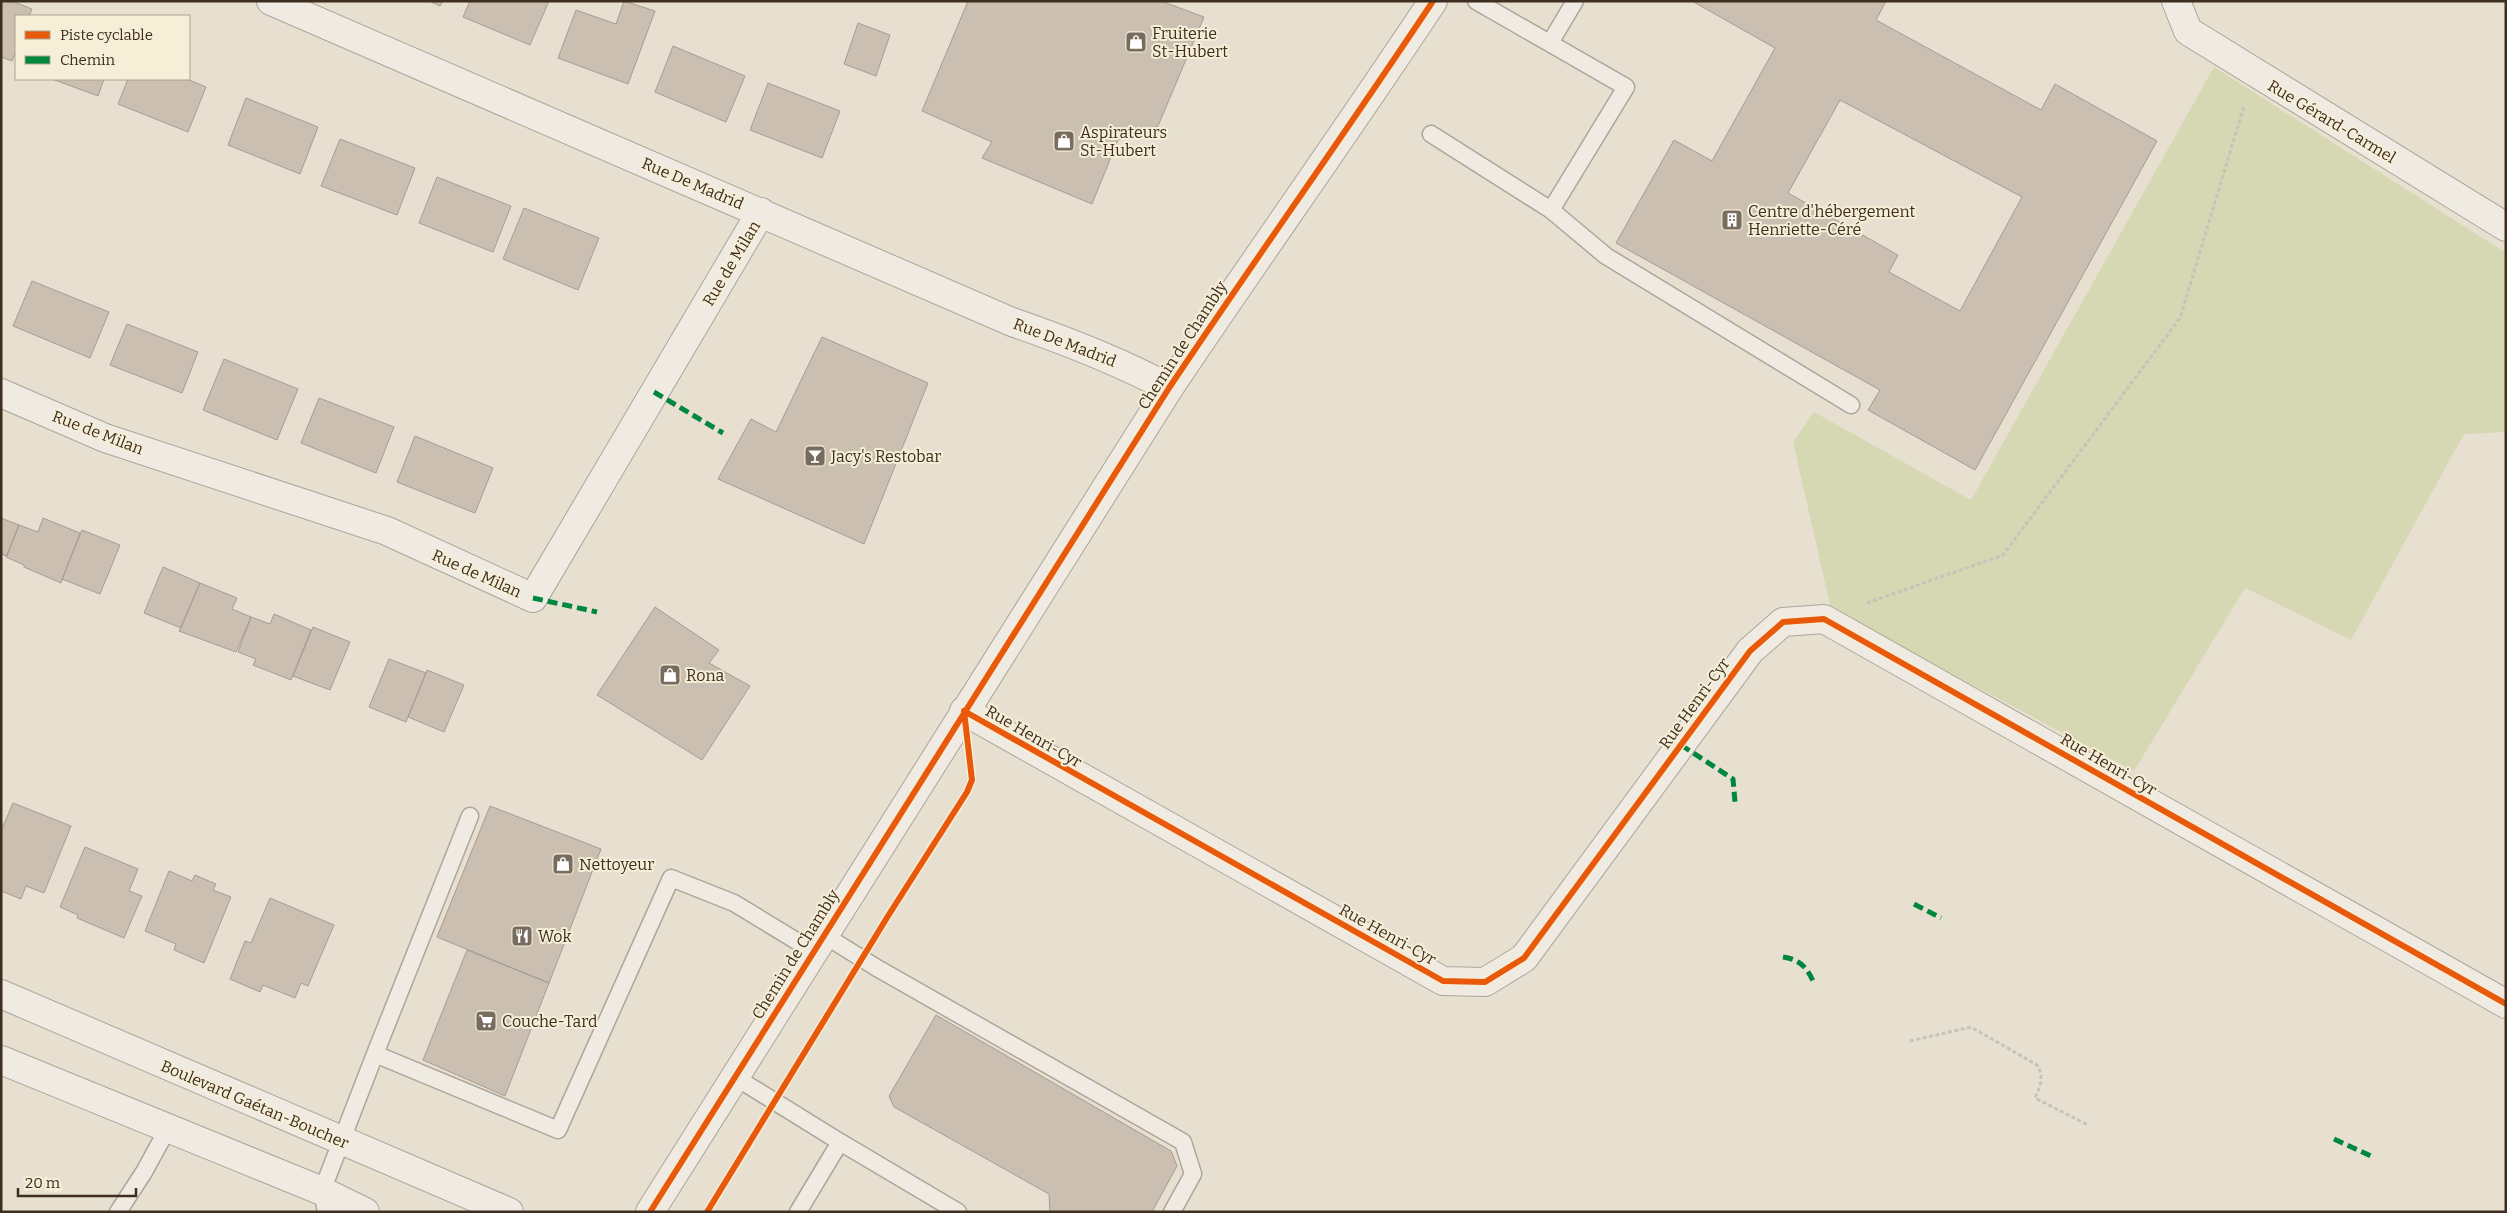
<svg xmlns="http://www.w3.org/2000/svg" width="2507" height="1213" font-family="Bitter,serif">
<style>
.green{fill:#d6d7b3}
.building{fill:#cbbfb2;stroke:#a89c90;fill-rule:evenodd}
.lines{fill:none;stroke-linecap:round;stroke-linejoin:round}
.service-casing{stroke:#ada599;stroke-width:19}
.minor-casing{stroke:#ada599;stroke-width:30}
.tertiary-casing{stroke:#ada599;stroke-width:30}
.path{stroke:#c8c2b9;stroke-width:3;stroke-dasharray:4 2.5;stroke-linecap:butt}
.service{stroke:#efebe3;stroke-width:16}
.minor{stroke:#efebe3;stroke-width:28}
.tertiary{stroke:#efebe3;stroke-width:28}
.quiet{stroke:#00873e;stroke-width:5;stroke-dasharray:10 5;stroke-linecap:butt}
.cycleway-casing{stroke:#f7eed8;stroke-width:9}
.cycleway{stroke:#e8590c;stroke-width:6}
.labels{text-anchor:middle;stroke-width:4;stroke-linejoin:round;paint-order:stroke}
.poi-label{font-size:16px;fill:#3d2e20;stroke:#f7eed8;text-anchor:start}
.street-label{font-size:16px;fill:#3d2e20;stroke:#f7eed8}
</style>
<rect width="100%" height="100%" fill="#e7e0d1"/>
<path class="green" d="M2214,67L2506,253V432L2464,434L2351,640L2245,588L2134,771L1831,609L1793,442L1814,412L1971,500Z"/>
<path class="building" d="M1,1H12L32,9L29,16H16V49L12,61L1,57Z
M429,1H443L440,6Z
M470,1H549L530,45L463,17Z
M624,1L655,11L628,84L558,58L576,10L616,24Z
M968,1H1161L1204,17L1158,126L1118,140L1092,204L982,158L992,142L922,111Z
M1692,1H1886L1876,20L2041,110L2055,84L2157,141L1975,470L1868,410L1880,390L1616,243L1674,140L1712,161L1775,48ZM1840,100L2022,197L1960,311L1889,272L1898,255L1788,193Z
M858,23L890,35L876,76L844,64Z
M673,46L745,76L726,122L655,92Z
M52,79H104L98,96Z
M128,79H187L206,87L188,132L118,104Z
M768,83L840,111L822,158L750,130Z
M246,98L318,127L300,174L228,145Z
M340,139L415,168L397,215L321,186Z
M437,177L511,206L493,252L419,223Z
M524,208L599,238L578,290L503,259Z
M32,281L109,312L90,358L13,326Z
M127,324L198,352L182,393L110,365Z
M822,337L928,383L864,544L718,479L751,419L776,432Z
M224,359L298,389L277,440L203,410Z
M319,398L394,427L376,473L301,443Z
M415,436L493,468L475,513L397,482Z
M1,518L19,525L7,556L1,554Z
M43,518L80,533L61,583L24,567V565L6,557L19,525L38,532Z
M82,530L120,545L100,594L62,579Z
M163,567L200,583L181,628L144,613Z
M200,583L237,598L232,609L251,617L236,652L179,631Z
M655,607L719,650L709,663L750,686L702,760L597,695Z
M274,614L311,630L291,680L253,665L256,659L238,652L251,617L270,624Z
M313,627L350,642L330,690L293,676Z
M389,659L426,673L406,722L369,707Z
M427,670L464,685L444,732L408,717Z
M13,803L71,826L44,893L26,886L21,899L1,891V831Z
M490,806L601,849L549,983L437,937Z
M85,847L138,869L129,891L142,896L124,938L77,918L78,915L60,907Z
M169,871L192,881L195,875L216,884L213,890L231,897L204,963L174,950L176,944L145,931Z
M270,898L334,925L308,986L301,983L295,998L263,985L260,992L230,979L245,941L251,943Z
M467,950L549,983L505,1096L423,1060Z
M936,1015L1171,1151L1177,1166L1152,1212H1050L1049,1194L894,1107L889,1096Z"/>
<g class="lines">
<g class="service-casing">
<path id="service" d="M1476,1L1626,87L1551,210L1606,256L1851,405
M1550,43L1575,1
M1431,134L1551,210
M824,935L877,968L1183,1142L1193,1174L1172,1212
M375,1054L470,816
M735,1077L840,1142L798,1212
M840,1142L958,1212
M118,1212L144,1172L168,1128
M326,1212L322,1191L375,1054L558,1130L671,878L734,903L813,951"/>
</g>
<g class="minor-casing">
<path id="minor" d="M271,1L1012,322C1067,341 1119,361 1169,388
M2176,1L2188,31L2506,227
M1,393L105,438L387,531L533,598L761,212
M964,711L1443,981L1485,982L1524,958L1750,651L1783,622L1824,619L2506,1004"/>
</g>
<g class="tertiary-casing">
<path id="tertiary" d="M1,994L509,1212
M1,1060L322,1191L365,1212
M650,1212L1169,388C1256,258 1347,131 1433,1"/>
</g>
<path class="path" d="M1867,603L2003,555L2180,318L2244,106
M1910,1041L1971,1027L2037,1065C2044,1077 2041,1085 2035,1098L2088,1125"/>
<use href="#service" class="service"/>
<use href="#minor" class="minor"/>
<use href="#tertiary" class="tertiary"/>
<path class="quiet" d="M654,392L723,433
M533,598L597,612
M1681,745L1733,779L1735,802
M1914,904L1941,918
M1783,957C1802,960 1807,968 1815,985
M2334,1139L2371,1156"/>
<g class="cycleway-casing">
<path id="cycleway" d="M964,711L1443,981L1485,982L1524,958L1750,651L1783,622L1824,619L2506,1004
M650,1212L1169,388C1256,258 1347,131 1433,1
M707,1212L888,916L967,792L972,780L964,711"/>
</g>
<use href="#cycleway" class="cycleway"/>
</g>
<defs>
<g id="shop-square" transform="scale(1.125)"><rect x="-9" y="-9" width="18" height="18" rx="4" fill="#786c5e" stroke="#f7eed8"/><path d="M-5-2.5h2.3a2.7 3.5 0 0 1 5.4 0H5L5.5 6h-11ZM-1.5-2.5h3a1.5 2.3 0 0 0-3 0Z" fill="#fff"/></g>
<g id="building-square" transform="scale(1.125)"><rect x="-9" y="-9" width="18" height="18" rx="4" fill="#786c5e" stroke="#f7eed8"/><path d="M-4-6H4V6H1V3H-1V6H-4ZM-2.5-4.3h1.7v1.8h-1.7ZM.8-4.3h1.7v1.8H.8ZM-2.5-1h1.7V.8h-1.7ZM.8-1h1.7V.8H.8Z" fill="#fff"/></g>
<g id="bar-square" transform="scale(1.125)"><rect x="-9" y="-9" width="18" height="18" rx="4" fill="#786c5e" stroke="#f7eed8"/><path d="M-6-5H6L.8 .8V4.5H3.5V6h-7V4.5H-.8V.8Z" fill="#fff"/></g>
<g id="restaurant-square" transform="scale(1.125)"><rect x="-9" y="-9" width="18" height="18" rx="4" fill="#786c5e" stroke="#f7eed8"/><path d="M-5-6h1v4h1v-4h1v4h1v-4h1v5L-1.5 .5V6h-2V.5L-5-1ZM5-6V6H3V1.5H1.5Q1.5-4 5-6Z" fill="#fff"/></g>
<g id="supermarket-square" transform="scale(1.125)"><rect x="-9" y="-9" width="18" height="18" rx="4" fill="#786c5e" stroke="#f7eed8"/><path d="M-6-5.5h2.5l.6 2H6L4.5 2H-2.5L-4.4-4H-6ZM-1.5 3.2a1.3 1.3 0 1 0 .1 0ZM3 3.2a1.3 1.3 0 1 0 .1 0Z" fill="#fff"/></g>
</defs>
<g fill-rule="evenodd">
<use href="#shop-square" x="1136" y="42"/>
<use href="#shop-square" x="1064" y="141"/>
<use href="#building-square" x="1732" y="220"/>
<use href="#bar-square" x="815" y="456"/>
<use href="#shop-square" x="670" y="675"/>
<use href="#shop-square" x="563" y="864"/>
<use href="#restaurant-square" x="522" y="936"/>
<use href="#supermarket-square" x="486" y="1021"/>
</g>
<g class="labels">
<g class="poi-label">
<text x="1152" y="39">Fruiterie<tspan x="1152" dy="18">St-Hubert</tspan></text>
<text x="1080" y="138">Aspirateurs<tspan x="1080" dy="18">St-Hubert</tspan></text>
<text x="1748" y="217">Centre d'hébergement<tspan x="1748" dy="18">Henriette-Céré</tspan></text>
<text x="831" y="462">Jacy's Restobar</text>
<text x="686" y="681">Rona</text>
<text x="579" y="870">Nettoyeur</text>
<text x="538" y="942">Wok</text>
<text x="502" y="1027">Couche-Tard</text>
</g>
<g class="street-label">
<text transform="translate(2332 121) rotate(31)" y="6">Rue Gérard-Carmel</text>
<text transform="translate(693 183) rotate(23)" y="6">Rue De Madrid</text>
<text transform="translate(731 263) rotate(-59)" y="6">Rue de Milan</text>
<text transform="translate(1065 342) rotate(21)" y="6">Rue De Madrid</text>
<text transform="translate(1182 345) rotate(-57)" y="6">Chemin de Chambly</text>
<text transform="translate(98 432) rotate(21)" y="6">Rue de Milan</text>
<text transform="translate(477 573) rotate(24)" y="6">Rue de Milan</text>
<text transform="translate(1694 703) rotate(-54)" y="6">Rue Henri-Cyr</text>
<text transform="translate(1034 736) rotate(30)" y="6">Rue Henri-Cyr</text>
<text transform="translate(2109 764) rotate(30)" y="6">Rue Henri-Cyr</text>
<text transform="translate(1388 934) rotate(29)" y="6">Rue Henri-Cyr</text>
<text transform="translate(795 954) rotate(-58)" y="6">Chemin de Chambly</text>
<text transform="translate(255 1104) rotate(23)" y="6">Boulevard Gaétan-Boucher</text>
</g>
</g>
<rect width="2507" height="1213" fill="none" stroke="#3d2e20" stroke-width="5"/>
<rect x="15" y="15" width="175" height="65" fill="#f7eed8" stroke="#ada18e"/>
<rect x="25" y="31" width="25" height="8" fill="#e8590c" stroke="#ada18e"/>
<text x="60" y="40" font-size="15" fill="#3d2e20">Piste cyclable</text>
<rect x="25" y="56" width="25" height="8" fill="#00873e" stroke="#ada18e"/>
<text x="60" y="65" font-size="15" fill="#3d2e20">Chemin</text>
<path d="M18 1188v8h118v-8" fill="none" stroke="#3d2e20" stroke-width="2.5"/>
<text x="25" y="1188" font-size="15" fill="#3d2e20" stroke="#f7eed8" stroke-width="4" paint-order="stroke">20 m</text>
</svg>
